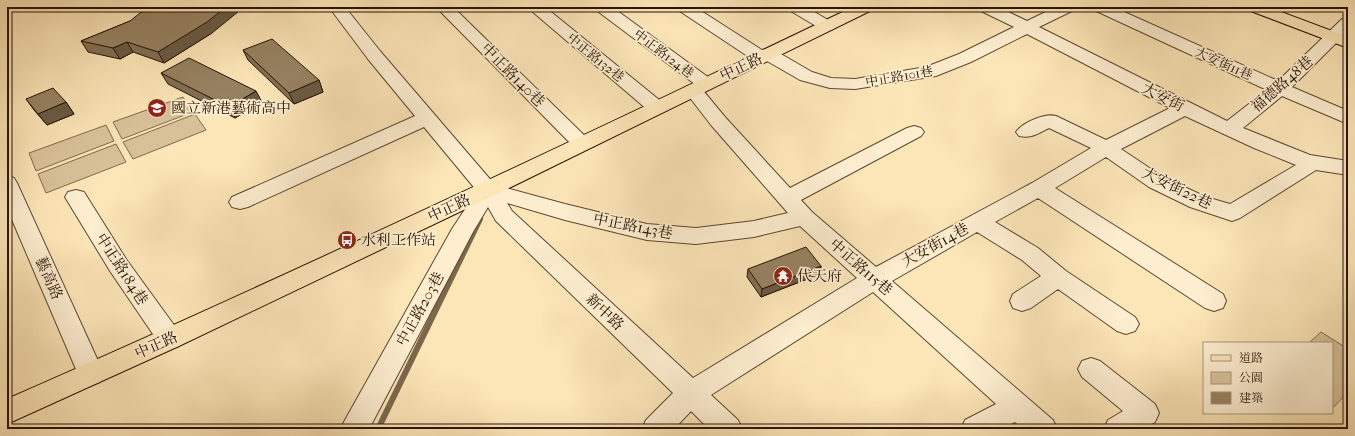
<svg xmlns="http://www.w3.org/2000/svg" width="1355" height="436" font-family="'IM FELL French Canon','Noto Serif TC',serif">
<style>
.green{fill:#d8c199;stroke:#806a4e}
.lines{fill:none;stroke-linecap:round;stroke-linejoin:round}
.stream{stroke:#7c674b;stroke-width:6}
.minor-casing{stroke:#5c4831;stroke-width:2}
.major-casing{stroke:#271404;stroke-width:2}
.minor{fill:#fdeed0;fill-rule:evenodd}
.major{fill:#fce5b7;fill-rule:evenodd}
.wall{fill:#816f53;stroke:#271404}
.shaded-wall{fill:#695a44;stroke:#271404}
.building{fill:#968161;stroke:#271404}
.labels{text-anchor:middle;stroke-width:3.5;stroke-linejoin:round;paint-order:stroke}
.far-street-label{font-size:13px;fill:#271404;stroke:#fdeed0}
.street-label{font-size:15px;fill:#271404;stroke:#fdeed0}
.poi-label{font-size:15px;fill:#271404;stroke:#fdeed0;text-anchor:start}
</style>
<rect width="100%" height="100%" fill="#fce5b7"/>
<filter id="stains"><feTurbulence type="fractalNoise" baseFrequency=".005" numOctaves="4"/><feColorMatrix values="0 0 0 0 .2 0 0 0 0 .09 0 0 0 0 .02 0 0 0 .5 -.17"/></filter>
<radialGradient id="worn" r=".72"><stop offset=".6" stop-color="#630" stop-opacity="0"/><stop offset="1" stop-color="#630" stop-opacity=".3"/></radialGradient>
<path class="green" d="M183,97L193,112L122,139L113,122Z
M195,114L206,130L133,159L123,142Z
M106,125L114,141L36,171L29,153Z
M116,144L126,162L46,193L38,174Z
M1321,332L1348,349V392L1332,409V343H1309Z"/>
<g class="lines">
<path class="stream" d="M378,429L480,219"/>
<g class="minor-casing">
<path id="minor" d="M329,7H345L380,51L495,185L565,204L647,224L696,228L754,221L788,213L711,125L684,90L687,86L696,85L596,10L594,7H612L712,80L715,84L712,88L706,89L701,88L725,117L790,188L907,128L914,126L921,128L924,132L921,136L801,200L812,212L876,267L1032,183L1091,148L1049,128C1039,133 1031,139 1019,136L1016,132C1023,122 1045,113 1056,116L1106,140L1170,108L1027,34L971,62L936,76L855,89L830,88L800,80L767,61L761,62L755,61L678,10L676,7H695L762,50L768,49L774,50L812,72L831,78L855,79L926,67L959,54L1014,27L979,10L977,7H998L1027,21L1056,7H1076L1074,10L1039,27L1227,121L1267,90L1094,10L1092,7H1113L1278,81L1342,19L1348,17V31L1292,87L1348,111V124L1282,96L1243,128L1310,155L1348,161V175L1316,170L1240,218L1232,221L1190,207L1149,187L1106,157L1055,188L1223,294L1226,301L1223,308L1214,311L1205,308L1038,198L995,222L1038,248L1066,271L1135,317L1139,324L1135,331L1126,334L1117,331L1058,289L1031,308L1022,311L1013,308L1010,301L1013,294L1041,276L1022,260L977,232L892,281L1053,420L1057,429H1023L1015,422L1002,429H961L965,420L996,404L873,292L711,395L738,420L742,429H709L691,411L674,429H642L646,420L673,393L496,221L488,207L473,232L369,429H340L452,229L477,191L424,127L248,207L240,209L232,207L229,202L232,197L415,116L368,59ZM1185,116L1254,148L1296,165L1230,204L1206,197L1163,177L1121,149ZM507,203L565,220L647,240L696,244L754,237L800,226L857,278L693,378L512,211Z
M436,7H453L589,140L592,144L589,148L582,150L575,148Z
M527,7H545L663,103L665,107L663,111L656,113L649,111Z
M787,7H806L833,23L835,26L833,29L827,31L821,29L789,10Z
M7,176L14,178L17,183L104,374L100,382L91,385L82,382L78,374L7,208Z
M76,190L84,192L126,259L179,332L183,339L179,346L170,349L161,346L110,271L65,197L68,192Z
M1091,358L1100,361L1155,404L1159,413L1155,422L1143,429H1104L1108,420L1123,411L1082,377L1078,369L1082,361Z"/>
</g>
<g class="major-casing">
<path id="major" d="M853,7H874L872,10L495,195L179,346L7,424V399C292,274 573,141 853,7Z
M1246,7H1268L1348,37V48L1248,10Z"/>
</g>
<use href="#minor" class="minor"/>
<use href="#major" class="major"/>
</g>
<path class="wall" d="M130,21L212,33L164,63L133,52L120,59L88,52L81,41Z
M243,50L319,80L323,92L294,104L248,60Z
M161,73L262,102L235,118L168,84Z
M26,99L66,102L74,114L47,125L34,110Z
M821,266L820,274L761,297L747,277L748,269Z"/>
<path class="shaded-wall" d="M226,7H244L212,33L164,63L158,52Z
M127,42L133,52L120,59L113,48Z
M319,80L323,92L294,104L289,93Z
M256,91L262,102L235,118L229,107Z
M66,102L74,114L47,125L38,114Z
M821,266L820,274L761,297L762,289Z"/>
<path class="building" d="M155,7H226L207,22L158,52L127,42L113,48L81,41L130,21L140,13Z
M272,39L319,80L289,93L243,50Z
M189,58L256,91L229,107L161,73Z
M53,88L66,102L38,114L26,99Z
M806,247L821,266L762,289L748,269Z"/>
<defs>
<g id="school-disc" transform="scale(1)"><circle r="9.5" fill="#8f2418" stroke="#fdeed0"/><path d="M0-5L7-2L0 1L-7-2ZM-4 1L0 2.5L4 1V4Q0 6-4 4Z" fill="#fff"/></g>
<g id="bus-disc" transform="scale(1)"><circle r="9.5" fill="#8f2418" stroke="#fdeed0"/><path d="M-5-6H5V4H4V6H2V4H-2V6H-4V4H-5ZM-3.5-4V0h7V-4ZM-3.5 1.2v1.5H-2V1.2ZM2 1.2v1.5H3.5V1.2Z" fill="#fff"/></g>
<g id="temple-disc" transform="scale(1)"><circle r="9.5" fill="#8f2418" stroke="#fdeed0"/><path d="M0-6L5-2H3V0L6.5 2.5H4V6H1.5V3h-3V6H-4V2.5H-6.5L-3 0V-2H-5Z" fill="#fff"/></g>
</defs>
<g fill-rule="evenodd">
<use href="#school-disc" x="157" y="108"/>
<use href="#bus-disc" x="347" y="240"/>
<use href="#temple-disc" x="783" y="276"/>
</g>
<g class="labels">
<g class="far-street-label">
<text transform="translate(664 53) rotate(37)" y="5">中正路124巷</text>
<text transform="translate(596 57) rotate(39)" y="5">中正路132巷</text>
<text transform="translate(1224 63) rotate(24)" y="5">大安街11巷</text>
<text transform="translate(899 76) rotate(-10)" y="5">中正路101巷</text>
</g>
<g class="street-label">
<text transform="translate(741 67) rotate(-25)" y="5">中正路</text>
<text transform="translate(513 75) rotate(45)" y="5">中正路140巷</text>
<text transform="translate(1282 84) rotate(-41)" y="5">福德路48巷</text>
<text transform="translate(1163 97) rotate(27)" y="5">大安街</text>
<text transform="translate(1177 188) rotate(26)" y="5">大安街22巷</text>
<text transform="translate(449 208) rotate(-25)" y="5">中正路</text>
<text transform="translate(633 226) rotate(11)" y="5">中正路143巷</text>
<text transform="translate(935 245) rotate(-29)" y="5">大安街14巷</text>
<text transform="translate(861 267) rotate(41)" y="5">中正路115巷</text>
<text transform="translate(122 269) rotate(57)" y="5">中正路184巷</text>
<text transform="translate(49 278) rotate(66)" y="5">藝高路</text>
<text transform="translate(420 309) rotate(-61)" y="5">中正路203巷</text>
<text transform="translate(605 312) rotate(43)" y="5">新中路</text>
<text transform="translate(156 345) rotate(-24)" y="5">中正路</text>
</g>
<g class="poi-label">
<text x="171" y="113">國立新港藝術高中</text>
<text x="361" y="245">水利工作站</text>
<text x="797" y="281">代天府</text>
</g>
</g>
<rect width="1355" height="436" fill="none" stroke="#fce5b7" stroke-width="24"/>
<rect x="8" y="8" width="1339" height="420" fill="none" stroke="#271404" stroke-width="2"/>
<rect x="12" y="12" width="1331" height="412" fill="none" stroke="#271404"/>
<rect x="1203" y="342" width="130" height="72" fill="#fdeed0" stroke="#a7977e"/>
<rect x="1211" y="355" width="20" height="6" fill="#fce5b7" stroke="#a7977e"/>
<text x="1239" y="362" font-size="12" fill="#271404">道路</text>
<rect x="1211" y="372" width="20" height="12" fill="#d8c199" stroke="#a7977e"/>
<text x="1239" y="382" font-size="12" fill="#271404">公園</text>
<rect x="1211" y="392" width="20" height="12" fill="#968161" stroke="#a7977e"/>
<text x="1239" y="402" font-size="12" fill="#271404">建築</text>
<rect width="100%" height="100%" filter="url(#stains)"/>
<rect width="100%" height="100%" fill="url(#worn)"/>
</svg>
